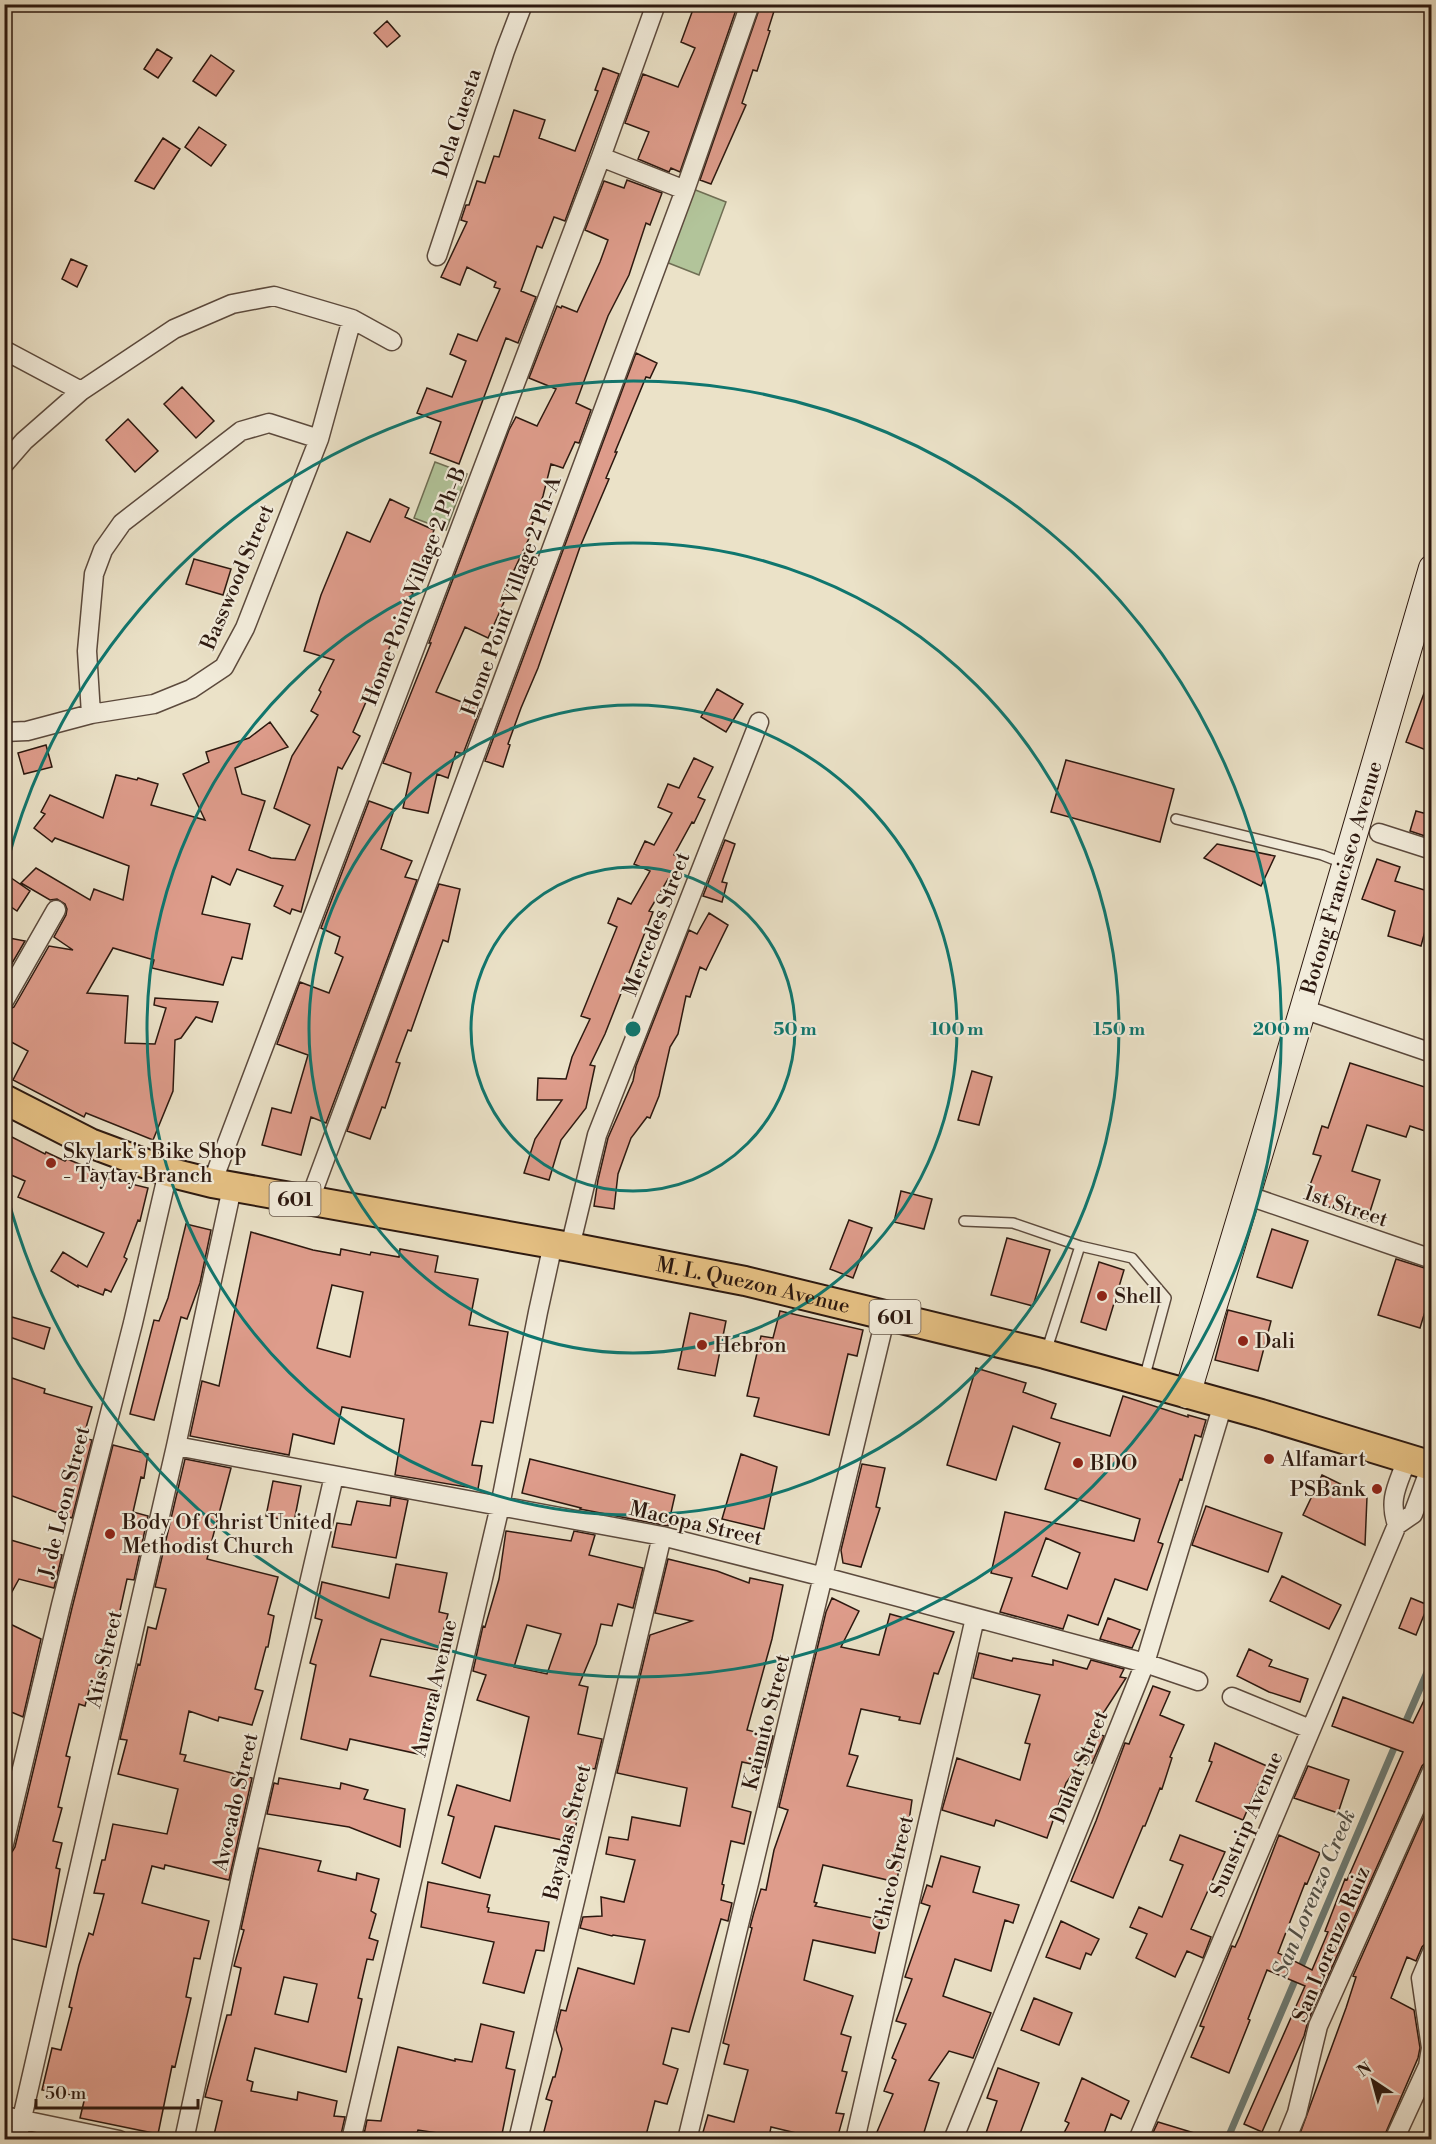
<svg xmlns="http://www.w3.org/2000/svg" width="1436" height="2144" font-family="'Libre Bodoni',serif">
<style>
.green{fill:#b2c49a;stroke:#6f6e54;stroke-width:1.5}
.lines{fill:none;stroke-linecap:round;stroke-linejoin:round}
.stream{stroke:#6d7b74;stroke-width:7}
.building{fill:#de9c8b;stroke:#2c180f;stroke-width:1.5;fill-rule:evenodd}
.lane-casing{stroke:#5c4a3d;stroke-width:12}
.street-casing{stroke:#5c4a3d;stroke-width:21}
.secondary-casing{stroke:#2c180f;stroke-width:28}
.primary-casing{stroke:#2c180f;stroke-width:32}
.lane{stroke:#f2ecdb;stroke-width:9}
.street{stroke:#f2ecdb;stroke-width:18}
.secondary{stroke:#f2ecdb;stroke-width:26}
.primary{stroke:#e6c184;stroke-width:28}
.ring{fill:none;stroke:#0f766e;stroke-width:3}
.poi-dot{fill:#8f2418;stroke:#f2ecdb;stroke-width:2}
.labels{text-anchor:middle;stroke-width:4.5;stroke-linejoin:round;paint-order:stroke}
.shield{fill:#f2ecdb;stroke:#67584c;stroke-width:1.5}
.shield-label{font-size:20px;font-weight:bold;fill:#2c180f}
.street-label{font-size:21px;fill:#2c180f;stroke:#f2ecdb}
.poi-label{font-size:21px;fill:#2c180f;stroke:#f2ecdb;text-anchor:start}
.water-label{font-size:22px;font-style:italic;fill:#52524a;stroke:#f2ecdb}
.centre{fill:#0f766e;stroke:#f2ecdb;stroke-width:3}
.ring-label{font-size:18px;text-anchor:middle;font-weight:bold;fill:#0f766e;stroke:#f2ecdb;stroke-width:4.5;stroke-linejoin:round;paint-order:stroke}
</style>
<rect width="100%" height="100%" fill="#ebe2c8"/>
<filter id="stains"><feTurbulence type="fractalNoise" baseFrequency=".00333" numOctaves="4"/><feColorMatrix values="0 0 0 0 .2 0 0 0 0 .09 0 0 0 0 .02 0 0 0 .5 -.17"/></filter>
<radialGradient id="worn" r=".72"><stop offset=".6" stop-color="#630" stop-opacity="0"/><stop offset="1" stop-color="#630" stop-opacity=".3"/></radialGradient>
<path class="green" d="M693,189L726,202L699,275L666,262Z
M435,462L467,474L446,530L414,518Z"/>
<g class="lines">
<path class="stream" d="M1403,1728L1432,1661
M1227,2140L1397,1741"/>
</g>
<path class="building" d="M695,4H738L680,172L671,168L669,172L638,159L649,132L625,123L643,74L678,87L695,48L681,42Z
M761,4L775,8L768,30L770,31L757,71L753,70L742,103L746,105L711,184L700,180Z
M387,21L400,36L387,47L374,33Z
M157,49L172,58L158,78L144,69Z
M211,55L234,71L216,96L193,81Z
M603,68L619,74L565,221L554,217L542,248L537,246L521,291L536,297L518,343L506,338L459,464L430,453L441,422L417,413L427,388L452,397L466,361L450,354L458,334L477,341L500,289L494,287L496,282L467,267L460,285L441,277L467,222L461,220L466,205H469L477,181L485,183L494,156L499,157L514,110L545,120L539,138L575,151L598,91L595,90Z
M199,127L226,145L211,166L185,147Z
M163,138L180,149L154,189L135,181Z
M627,180L662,193L650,225L646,223L629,275L608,316L576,403L591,410L579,443L575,442L563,468L551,464L543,496L529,533L531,534L509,581L513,582L488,638L465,627L436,692L480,709L463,754L456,752L448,778L437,774L428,813L403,808L411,773L383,763L431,643H429L509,430L516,417L537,426L556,389L529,378L557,306L561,308L562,306L577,312L600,262L608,240L585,230L604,181L624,188Z
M71,259L87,266L77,287L62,279Z
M636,353L657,363L650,378L646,377L615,452H617L606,478L609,479L580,547L538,668L521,708L508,744L510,745L503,767L485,761Z
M182,387L214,421L196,438L164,404Z
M128,419L158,451L135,472L106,440Z
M390,499L409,508L405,517L434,530L425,554L404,588L413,593L353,732L360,736L342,769L338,767L301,912L292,909L290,914L274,906L283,886L237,869L230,885L212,876L202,914L250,924L242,959L232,957L223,985L152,968L154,960L113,948L87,993L128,996L125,1043L155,1044L166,1008L154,1005L155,998L218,1002L212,1022L196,1017L181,1038L175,1040L173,1091L153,1140L86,1113L84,1117L13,1080L28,1051L4,1038V1012L14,1007L49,946L73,950L54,937L66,915L67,909L65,904L57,899L50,900L21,883L36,868L90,900L94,889L123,900L129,866L55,838L52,842L34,828L45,814L41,812L50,795L103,818L116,775L137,780L138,778L158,784L151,805L205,820L183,774L209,762L206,752L249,738L270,722L288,747L235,768L242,794L265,801L249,850L271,858L295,860L310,825L274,808L292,756L318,715L311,711L321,692L319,690L334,660L304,651L321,595L347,532L370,542Z
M194,559L231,569L223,595L186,584Z
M1430,677L1431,678V752L1406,742Z
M717,689L743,704L726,732L701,717Z
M46,745L52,767L24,774L18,753Z
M694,758L713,767L698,797L705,800L694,823L692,822L674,855L681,858L671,881L668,879L649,911L653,912L605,1034L590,1065L595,1066L586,1108L561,1140L549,1180L524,1173L535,1139L562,1100H537L538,1078L566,1079L572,1057L590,1019L581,1016L617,927L608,923L618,898L631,904L650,871L634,864L645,841L654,845L672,813L658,807L668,784L679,788Z
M1066,760L1174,789L1160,842L1051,812Z
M369,801L394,810L381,849L412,861L405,877L417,880L326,1123L311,1117L301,1155L262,1145L272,1108L291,1113L308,1055L277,1044L300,982L329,993L343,957L335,953L340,937L321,928Z
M1416,811L1431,815V838L1410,831Z
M725,840L735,844L722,882L727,883L722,902L703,896Z
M1217,844L1275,856L1261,886L1204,858Z
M1377,859L1400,867L1395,881L1431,892V909L1421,946L1388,936L1395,911L1362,899Z
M4,873L30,891L17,911L4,902Z
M439,884L460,889L448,942L443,940L411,1031L408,1030L396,1062L400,1063L385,1108L382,1107L370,1139L347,1131Z
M709,913L728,925L706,970L700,967L690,997L686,996L678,1034L670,1047L659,1096L650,1118L647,1117L631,1138L618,1174L614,1209L594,1206L598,1180L608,1138L633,1081L636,1066L689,930L697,934Z
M4,937L25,941L4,977Z
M1350,1063L1431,1089V1133L1410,1126L1406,1137L1367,1125L1352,1171L1380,1180L1367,1221L1305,1198L1321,1156L1313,1154L1322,1126L1328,1128Z
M972,1071L992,1077L979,1125L958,1120Z
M4,1133L45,1154L46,1152L65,1161L67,1159L104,1174L102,1177L148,1188L140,1221L138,1220L124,1257L127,1259L111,1292L105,1289L103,1295L78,1285V1287L51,1271L63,1252L87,1267L104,1233L18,1197L25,1181L4,1172Z
M901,1191L932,1199L924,1229L894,1222Z
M849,1220L872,1228L853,1278L830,1269Z
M186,1224L211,1230L200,1283L187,1319L181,1317L154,1420L130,1414L154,1320L159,1321L168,1298Z
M1272,1229L1308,1241L1292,1288L1257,1277Z
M251,1232L313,1250L340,1255L341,1249L370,1255L371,1252L399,1257L400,1249L438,1256L435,1272L478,1279L469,1325L508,1332L493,1423L481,1421L472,1465L482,1466L478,1489L395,1475L404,1419L342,1407L334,1444L293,1434L289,1455L190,1436L202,1381L219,1386ZM332,1285L363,1292L350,1357L317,1348Z
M1007,1238L1050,1250L1033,1306L991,1295Z
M1396,1259L1431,1270V1292L1420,1328L1378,1315Z
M1099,1262L1124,1270L1106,1330L1081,1322Z
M1228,1310L1271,1321L1258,1371L1215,1360Z
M780,1311L863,1330L857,1356L848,1354L829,1435L754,1416L759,1398L747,1396L761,1336L773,1338Z
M690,1313L726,1321L715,1376L678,1369Z
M12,1317L50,1328L44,1349L4,1335Z
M976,1368L1026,1383L1023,1392L1056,1404L1051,1418L1110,1436L1123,1396L1188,1417V1415L1206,1420L1201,1437L1195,1435L1182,1480L1180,1479L1158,1542L1163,1544L1147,1590L1115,1579L1098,1625L1068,1615L1063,1629L1000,1612L1012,1578L991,1573L1005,1512L1134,1541L1140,1519L1045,1489L1060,1443L1013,1426L996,1480L947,1465ZM1046,1538L1080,1553L1067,1589L1032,1576Z
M12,1378L45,1389L44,1393L92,1407L83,1438L92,1440L72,1518L4,1493V1401Z
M113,1445L148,1454L144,1478L141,1477L133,1512L148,1516L134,1580L127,1579L119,1615L116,1614L99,1685L91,1683L85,1706L79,1704L66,1756L70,1757L58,1807L62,1808L53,1841L62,1843L56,1868L60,1869L46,1947L4,1937V1859L6,1855L12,1852L15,1847L72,1608Z
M741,1454L777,1467L764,1529L722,1519Z
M185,1459L231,1468L207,1559L278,1577L268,1614L274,1616L268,1647H266L255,1689L263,1691L252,1725L219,1717L218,1721L189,1711L180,1754L186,1755L184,1761L252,1778L229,1880L165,1865L164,1869L152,1866L142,1903L209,1921L200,1959L194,1958L186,1997L191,1998L175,2067L172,2066L158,2134L80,2118L85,2097L42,2090L52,2048L61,2050L72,2008L69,2007L79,1965L89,1933L93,1935L104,1894L94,1893L102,1860H105L113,1824L167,1834L178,1789L118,1774L127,1740L120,1739L138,1664L140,1665L148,1627L156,1629L166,1589L155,1587Z
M530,1459L675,1495L668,1526L580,1509L581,1508L522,1493Z
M862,1464L885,1468L876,1507L880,1508L861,1567L843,1563L841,1550Z
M1322,1475L1367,1497L1365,1545L1303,1515Z
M273,1481L301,1486L294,1522L266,1516Z
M391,1497L408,1500L396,1558L332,1547L337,1523L351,1525L357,1501L390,1506Z
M1206,1506L1282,1533L1268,1572L1192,1545Z
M506,1531L571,1541L574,1531L595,1535L589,1555L643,1568L633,1608L618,1604L612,1626L601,1624L596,1644L579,1685L588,1687L578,1734L602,1739L595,1769L589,1768L572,1842L495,1826L480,1878L442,1863L454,1817L448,1815L457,1785L510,1801L529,1717L477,1700L486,1675L473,1671L483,1626L485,1627L499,1579ZM527,1625L561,1634L547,1674L514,1667Z
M4,1538L62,1555L54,1588L19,1579L4,1606Z
M668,1559L717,1571L749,1583L750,1578L783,1585L772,1639L747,1730L773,1736L765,1767L742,1762L732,1807L751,1812L744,1844L731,1841L722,1884L724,1885L721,1900L732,1903L729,1916L728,1921L721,1919L689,2032L672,2028L663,2064L678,2069L667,2104L655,2101L645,2139L624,2136L623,2139H542L552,2101L546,2099L553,2077H555L562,2049L556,2030L561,2010L566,2011L578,1968L634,1984L645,1940L613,1935L612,1936L580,1928L583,1917L602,1916L601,1897L624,1902L635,1860L606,1854L609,1837L628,1840L632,1817L680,1826L687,1788L617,1773L650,1635L692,1621L655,1613Z
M396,1564L447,1573L439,1612L448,1614L438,1650L381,1639L370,1676L437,1691L423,1755L350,1739L347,1750L301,1739L316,1665L310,1663L322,1620L315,1618L322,1582L389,1598Z
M1282,1576L1341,1605L1329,1629L1270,1601Z
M832,1598L859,1611L841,1647L879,1655L890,1614L954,1632L938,1674L934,1673L920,1724L899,1720L900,1717L861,1709L849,1754L858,1756L847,1786L912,1800L905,1848L896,1882L823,1865L814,1902L817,1903L815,1906L882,1920L875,1953L813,1940L804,1980L853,1996L841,2034L851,2037L842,2071L847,2072L836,2113L844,2114L837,2139H821L771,2127L770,2132L779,2134L778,2139H701L708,2115L734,2122L748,2070L724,2064L729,2045L723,2043L752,1928L750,1927L754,1912L761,1889L766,1890L774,1850L788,1810L779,1807L826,1612Z
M1411,1598L1428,1605L1416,1635L1399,1628Z
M1108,1618L1140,1630L1132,1648L1100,1639Z
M4,1621L41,1639L23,1717L4,1709Z
M1249,1649L1272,1660L1269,1666L1308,1679L1300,1702L1269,1692L1237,1676Z
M979,1653L1012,1661L1013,1658L1053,1665V1660L1087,1669L1091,1660L1124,1669L1120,1677L1126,1678L1091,1732L1104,1736L1092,1763L1082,1760L1066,1783L1047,1838L996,1820L994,1826L942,1810L957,1758L1020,1780L1030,1744L1025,1743L1040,1695L973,1678Z
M1153,1686L1170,1692L1160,1715L1184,1725L1170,1757L1172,1758L1162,1789L1160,1788L1145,1826H1143L1113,1898L1071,1881L1096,1821L1125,1743L1129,1744Z
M1431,1686V1760L1426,1762L1422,1766L1308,2021L1304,2036L1262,2132L1244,2124L1305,1986L1267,1970L1248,2019L1250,2020L1229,2073L1191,2057L1204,2027L1200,2026L1232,1946L1235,1947L1240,1936L1279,1835L1320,1853L1307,1884L1305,1883L1278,1953L1312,1970L1328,1932L1325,1931L1345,1879L1347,1880L1403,1752L1332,1726L1343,1697L1413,1723Z
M1215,1743L1269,1767L1262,1784L1259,1783L1243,1820L1196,1801L1212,1762L1209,1761Z
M1308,1766L1349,1780L1338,1813L1294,1798Z
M279,1778L340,1789L341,1783L368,1790L364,1799L405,1809L400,1847L349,1827L267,1814L274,1783L278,1784Z
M1431,1800V1941L1426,1943L1422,1947L1416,1961L1407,1957L1391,1998L1414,2010L1420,2048L1418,2058L1383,2139H1298L1346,2008L1356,1977L1353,1976Z
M1180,1835L1225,1852L1191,1929L1211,1937L1203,1958L1187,1951L1175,1977L1136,1958L1147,1934L1130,1927L1139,1907L1162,1917L1183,1865L1170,1860Z
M259,1848L321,1861L318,1871L356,1880L357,1873L379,1879L371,1911L376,1914L369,1938L378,1941L373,1960L367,1959L358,1998L362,1999L346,2072L255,2048L247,2080L253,2082L251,2091L297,2100L298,2092L337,2101L334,2116L345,2117L340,2139H213L222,2101L205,2097L227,2015H231L241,1968L234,1966L244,1930L241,1929ZM284,1977L317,1984L308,2022L275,2014Z
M941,1856L980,1867L973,1892L1019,1905L1013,1923L1005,1920L991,1971L955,1959L943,1996L991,2013L973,2058L949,2051L929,2080L939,2083L922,2139H874L893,2094L884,2091L896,2060L892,2058L906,2024L896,2021L912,1979L905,1977L930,1906L921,1903L927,1885L932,1887Z
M428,1882L490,1895L487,1907L489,1908L488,1912L549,1922L544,1951L536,1950L524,1993L483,1983L494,1942L421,1927Z
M1061,1921L1099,1939L1091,1955L1086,1953L1080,1969L1046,1957Z
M1034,1998L1072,2013L1059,2045L1021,2030Z
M481,2024L514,2032L506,2068L515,2070L501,2139H478L418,2130L415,2139H363L367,2120L381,2121L398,2047L455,2061V2059L472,2062Z
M998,2068L1039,2083L1018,2139H984L997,2101L987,2098Z
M1082,2078L1129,2101L1121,2119L1111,2114L1102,2139H1061L1069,2123L1065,2121Z
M1158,2122L1201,2135L1200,2139H1150Z"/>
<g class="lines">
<g class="lane-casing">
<path id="lane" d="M1176,819L1322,855L1345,864
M964,1221L1013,1223L1080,1246
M1046,1352L1080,1246L1132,1258L1166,1298L1144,1379"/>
</g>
<g class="street-casing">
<path id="street" d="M601,157L685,190
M437,256L505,51L523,4
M4,350L81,391
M4,464L24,441L81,391L174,329L232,304L274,296L352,319L392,341
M91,714L87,651L94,574L103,550L122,523L241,431L269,423L319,439
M4,732L27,731L91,714L154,704L191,689L224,667L245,628L319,439L352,319
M1379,833L1432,850
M4,1001L56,910
M1303,1009L1432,1053
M212,1183L601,157L656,4
M1246,1195L1432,1259
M309,1202L685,190L750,4
M570,1247L597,1135L759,722
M176,1446L662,1536L824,1577L1145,1663L1198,1681
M1397,1525L1413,1514L1431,1466
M1397,1525C1388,1498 1398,1485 1407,1459
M1232,1697L1310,1729
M4,1844L61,1605L133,1323L168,1172
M4,2116L119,2140
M17,2140L176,1446L232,1188
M184,2140L242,1872L334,1476
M351,2140L500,1506L538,1312L553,1244
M518,2140L662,1536
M687,2140L886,1315
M855,2140L975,1618
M953,2140L1145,1663L1223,1404
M1138,2140L1397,1525
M1286,2140L1297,2113L1318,2026L1432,1771
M1394,2140L1428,2066L1431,2048L1421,1978L1432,1952"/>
</g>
<g class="secondary-casing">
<g id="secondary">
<path id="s1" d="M1187,1395L1303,1009L1432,568"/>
</g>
</g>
<g class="primary-casing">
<g id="primary">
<path id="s2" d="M4,1099L90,1143L168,1172L212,1183L570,1247L745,1281L1045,1354L1261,1414L1432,1466"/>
</g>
</g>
<use href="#lane" class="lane"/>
<use href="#street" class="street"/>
<use href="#secondary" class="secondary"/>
<use href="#primary" class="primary"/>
</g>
<g class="ring">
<circle cx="633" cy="1029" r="162"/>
<circle cx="633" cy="1029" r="324"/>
<circle cx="633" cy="1029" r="486"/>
<path d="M6 867A648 648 0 1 1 6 1191"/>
</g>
<g class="poi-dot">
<circle cx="51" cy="1163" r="6"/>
<circle cx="1102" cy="1296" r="6"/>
<circle cx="1243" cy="1341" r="6"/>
<circle cx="702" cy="1345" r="6"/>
<circle cx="1269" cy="1459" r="6"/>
<circle cx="1078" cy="1463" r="6"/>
<circle cx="1377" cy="1489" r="6"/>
<circle cx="110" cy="1534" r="6"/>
</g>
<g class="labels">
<g class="shield">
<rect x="269.5" y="1182" width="51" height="34" rx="4.5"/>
<rect x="869.5" y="1300" width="51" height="34" rx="4.5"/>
</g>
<g class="shield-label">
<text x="295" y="1206">601</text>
<text x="895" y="1324">601</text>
</g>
<g class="street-label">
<text transform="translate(457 123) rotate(-72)" y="7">Dela Cuesta</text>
<text transform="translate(237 577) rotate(-67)" y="7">Basswood Street</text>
<text transform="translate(414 586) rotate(-69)" y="7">Home Point Village 2 Ph-B</text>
<text transform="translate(511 596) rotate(-70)" y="7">Home Point Village 2 Ph-A</text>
<text dy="7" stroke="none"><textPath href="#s1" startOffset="540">Botong Francisco Avenue</textPath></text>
<text transform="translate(656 924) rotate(-69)" y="7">Mercedes Street</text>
<text transform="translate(1346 1206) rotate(19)" y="7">1st Street</text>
<text dy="7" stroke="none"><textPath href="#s2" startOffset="776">M. L. Quezon Avenue</textPath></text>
<text transform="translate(64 1502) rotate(-76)" y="7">J. de Leon Street</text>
<text transform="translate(696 1523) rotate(13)" y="7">Macopa Street</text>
<text transform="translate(104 1659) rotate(-77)" y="7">Atis Street</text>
<text transform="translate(434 1688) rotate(-77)" y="7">Aurora Avenue</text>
<text transform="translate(766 1722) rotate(-76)" y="7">Kaimito Street</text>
<text transform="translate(1079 1767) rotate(-68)" y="7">Duhat Street</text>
<text transform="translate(235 1802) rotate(-77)" y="7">Avocado Street</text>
<text transform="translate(1246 1824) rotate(-67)" y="7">Sunstrip Avenue</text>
<text transform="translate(567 1832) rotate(-76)" y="7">Bayabas Street</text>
<text transform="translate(893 1873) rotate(-77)" y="7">Chico Street</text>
<text transform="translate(1331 1944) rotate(-67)" y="7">San Lorenzo Ruiz</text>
</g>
<g class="poi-label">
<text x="63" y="1158">Skylark's Bike Shop<tspan x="63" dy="24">- Taytay Branch</tspan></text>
<text x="1114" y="1303">Shell</text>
<text x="1255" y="1348">Dali</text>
<text x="714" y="1352">Hebron</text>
<text x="1281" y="1466">Alfamart</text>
<text x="1090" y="1470">BDO</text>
<text x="1365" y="1496" text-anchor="end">PSBank</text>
<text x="122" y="1529">Body Of Christ United<tspan x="122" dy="24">Methodist Church</tspan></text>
</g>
<g class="water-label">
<text transform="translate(1313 1893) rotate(-67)" y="8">San Lorenzo Creek</text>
</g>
</g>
<circle cx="633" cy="1029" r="9" class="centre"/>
<g class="ring-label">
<text x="795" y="1035">50 m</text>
<text x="957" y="1035">100 m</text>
<text x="1119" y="1035">150 m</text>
<text x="1281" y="1035">200 m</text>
</g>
<rect width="1436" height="2144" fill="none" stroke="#ebe2c8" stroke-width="24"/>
<rect x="6" y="6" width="1424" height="2132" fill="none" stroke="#2c180f" stroke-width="3"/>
<rect x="12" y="12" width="1412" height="2120" fill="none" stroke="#2c180f" stroke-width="1.5"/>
<g transform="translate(1373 2081) rotate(324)" stroke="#f2ecdb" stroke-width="4.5" paint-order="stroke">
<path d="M0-4.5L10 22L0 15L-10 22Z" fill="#2c180f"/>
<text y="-9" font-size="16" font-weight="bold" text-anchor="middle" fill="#2c180f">N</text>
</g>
<path d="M36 2099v9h162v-9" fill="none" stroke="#2c180f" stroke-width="3"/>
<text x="45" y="2099" font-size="18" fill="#2c180f" stroke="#f2ecdb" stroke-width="4.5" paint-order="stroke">50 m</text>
<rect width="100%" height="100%" filter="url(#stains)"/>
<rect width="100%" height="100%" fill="url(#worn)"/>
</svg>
